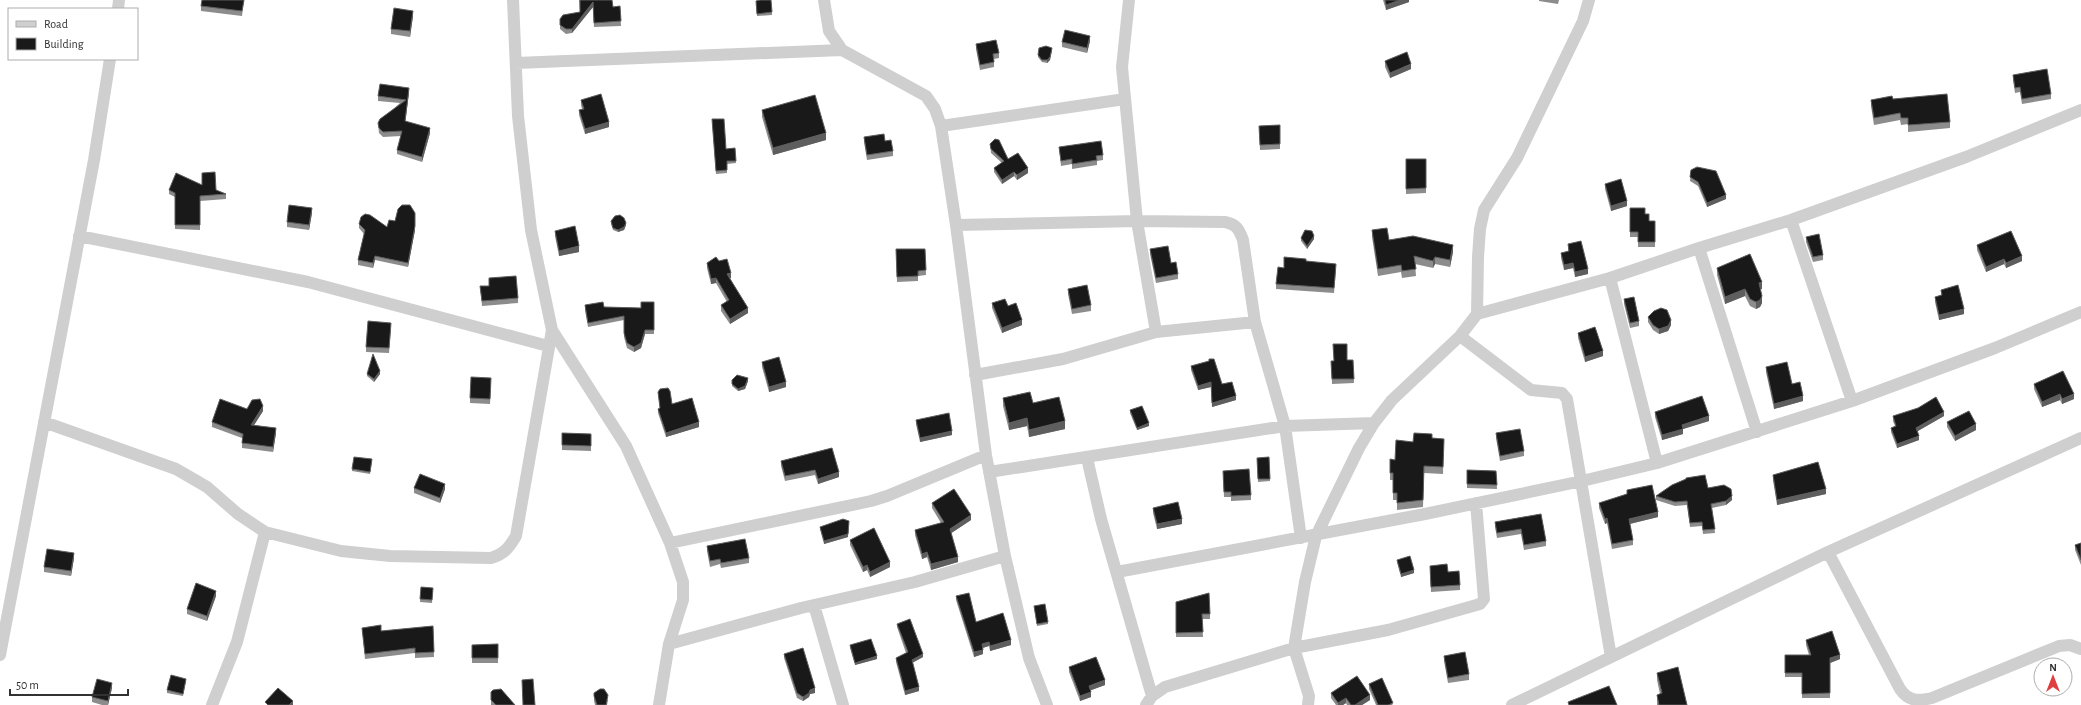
<svg xmlns="http://www.w3.org/2000/svg" width="2081" height="705" font-family="'Alegreya Sans',sans-serif">
<style>
.lines{fill:none;stroke-linecap:round;stroke-linejoin:round}
.minor{stroke:#cfcfcf;stroke-width:12}
.wall{fill:#8c8c8c}
.shaded-wall{fill:#5e5e5e}
.building{fill:#191919;stroke:#5e5e5e}
</style>
<rect width="100%" height="100%" fill="#fff"/>
<g class="lines">
<path class="minor" d="M513,0L518,116L531,230L552,330L626,446L670,543L683,582V600L669,644L659,705
M824,0L829,31L842,50L926,96L935,109L941,126L956,225L986,455L1005,556L1029,658L1047,705
M1129,0L1122,67L1137,221L1156,332
M118,9L119,0
M516,63L842,50
M941,126L1125,99
M1791,220L1852,401
M956,225L1137,221L1225,222C1236,224 1239,229 1243,240L1255,322L1285,426L1301,538
M79,236L308,282L548,346
M1699,248L1757,432
M1610,278L1657,463
M1477,314L1610,278L1699,248L1791,220L1966,157L2081,110
M1460,336L1531,390L1562,393L1567,399L1611,657
M975,375L1063,359L1156,332L1255,322
M44,422L176,469L207,487L238,514L265,532L341,551L390,556L491,558C504,554 509,548 516,536L552,330
M1087,458L1101,519L1152,696
M989,472L1285,426L1374,423
M670,543L871,501L887,496L986,455
M1828,552L2081,438
M1117,572L1425,514L1582,481L1657,463L1852,401L1995,348L2081,312
M814,605L843,705
M669,644L801,608L915,582L1005,556
M0,655L94,160L110,59
M212,705L237,642L265,532
M1146,705L1152,696L1165,687L1294,648L1388,630L1480,604L1484,599L1476,503
M1308,705L1309,696L1294,648L1305,582L1316,536L1359,448L1374,423L1392,400L1460,336L1477,314L1478,257L1480,229L1484,210L1517,158L1583,21L1589,0
M1512,705L1828,552L1900,689C1909,702 1918,701 1932,698L2059,646L2070,645L2081,649"/>
</g>
<path class="wall" d="M244,0L242,16L201,11V6Z
M579,0L613,7L620,6L621,26L594,27L593,7L572,33L566,34L560,29V19L580,12Z
M1383,0H1409V2L1386,10Z
M1539,0H1559L1558,4L1539,1Z
M756,3L772,12V15L757,16Z
M413,16L410,37L391,34V29Z
M1090,41L1087,53L1062,47V42Z
M976,44L999,53V58L994,59V67L980,70L976,49Z
M1052,51L1050,60L1047,63L1042,62L1038,57V55Z
M1385,61L1411,69L1390,78L1385,67Z
M2013,75L2051,94V99L2022,104L2020,92L2015,93L2013,80Z
M409,92L405,121L430,133L422,162L397,154V150L401,136L383,137L379,133L378,123L400,103L378,101V96Z
M1893,99L1950,122V128L1908,132V124L1901,125L1900,120L1874,125L1871,106V100Z
M581,100L609,127L585,134L579,115V110L582,109L581,105Z
M762,110L826,140L773,155L762,117Z
M712,119L726,149L735,148L736,163L727,164V173L716,174Z
M1280,125V149L1260,150L1259,126Z
M864,137L885,141L893,151V156L867,160L864,142Z
M990,144L1008,159L1028,173L1017,180L1014,176L1002,184L994,172V168L1002,163L991,153Z
M1059,147L1103,155V160L1097,161V165L1072,169V164L1061,166Z
M1406,159H1426V193L1406,194Z
M1691,170L1726,199L1707,207L1698,186L1690,181Z
M1605,184L1627,206L1611,211L1605,189Z
M169,190H216L226,194V199L200,201V230L175,229V197L169,194Z
M1630,208L1645,214L1649,221H1655V247H1638V237H1630Z
M312,213L309,230L287,227V222Z
M611,221L626,225L624,230L618,232L613,230L611,224Z
M359,224L415,230L408,267L375,260L373,268L358,265V260L364,234L359,228Z
M1372,230L1389,240L1453,252L1450,267L1435,264L1433,268L1415,264L1416,276L1402,278L1401,272L1378,276L1372,237Z
M555,231L579,252L559,256L555,236Z
M1806,237L1823,255V260L1813,262L1806,242Z
M1301,238L1314,239L1307,249L1301,241Z
M1568,244L1588,274L1575,277L1573,268L1564,270L1561,258V253L1568,252Z
M1977,245L2022,261L2006,268L2004,264L1986,272L1977,250Z
M896,249H925L926,275L918,276V281L897,282Z
M1150,249L1171,263L1178,274V279L1156,283L1150,254Z
M719,261L731,278H730L748,313L730,324L721,311V305L727,302L716,283L711,284L707,268V263Z
M1306,261L1336,269L1334,293L1276,289V284L1284,268Z
M1717,268L1762,289H1760L1762,303L1760,307L1756,309L1750,306L1745,296L1725,304L1717,275Z
M489,278L518,298V303L482,306L480,286H489Z
M1068,289L1091,305V311L1072,314L1068,294Z
M1941,290L1964,314L1939,320L1935,302V297L1941,295Z
M1624,299L1639,321V326L1630,328L1624,304Z
M654,302V334H645L641,348L634,352L627,348L624,337V320L588,327L585,310V305L604,307L641,308Z
M992,303L1008,306L1022,325L1002,333L992,308Z
M1648,317L1671,325L1668,331L1659,334L1653,330L1648,322Z
M391,328L389,353L366,352V347Z
M1578,333L1603,356L1585,362L1578,338Z
M1353,360L1354,383L1332,384L1331,361Z
M762,362L786,387L769,392L762,367Z
M1191,366L1222,384L1236,400L1212,407L1211,387L1198,390L1191,370Z
M1766,367L1792,384L1803,401L1774,409L1766,372Z
M367,374H380L374,382L367,376Z
M732,380L748,381L745,389L738,391L732,386Z
M491,383L490,404L470,403V398Z
M2034,384L2074,399L2062,404L2060,400L2042,407L2034,389Z
M658,392L672,404L699,427L666,437L658,413V409L660,408Z
M1003,398L1033,403L1065,429L1029,437L1027,426L1009,430L1003,406Z
M247,409L263,411L254,425L276,433L273,452L242,448V438L212,427V422Z
M1130,410L1149,426L1137,430L1130,413Z
M1655,412L1709,421L1683,429V434L1662,440L1655,417Z
M1893,416H1944L1918,431L1919,440L1897,448L1891,432V428L1895,426L1893,421Z
M916,420L952,435L920,442L916,424Z
M1947,422L1976,430L1955,441L1947,427Z
M562,433L591,434V451L562,450Z
M1496,433L1524,451V456L1500,461L1496,438Z
M1432,438L1444,439L1443,474L1424,473L1423,507L1397,510V500H1393V480H1390V459L1395,460L1413,442Z
M832,448L839,477L818,484L815,475L785,481L781,466V461Z
M1269,457L1270,481L1258,482L1257,458Z
M372,461L370,474L352,471V469Z
M1467,470L1496,471L1497,489L1467,488Z
M1773,475L1826,494L1777,505L1773,480Z
M1223,476L1251,495V500L1231,501V497H1224Z
M414,488L445,489L440,503L414,493Z
M1708,488L1732,500L1726,505L1712,508L1715,533L1703,534L1702,526L1690,527L1687,505L1675,506L1656,500V496Z
M1627,490L1658,517L1630,524L1633,540V545L1612,549L1607,523L1605,524L1599,508V503L1627,494Z
M932,503L971,520L951,533L958,562L931,570L927,557L922,559L915,535V530L941,523L932,508Z
M1153,508L1182,524L1157,529L1153,513Z
M1541,514L1546,541V546L1524,550L1521,534L1497,538L1495,527V522Z
M820,527L848,537L824,544L820,529Z
M850,540L890,567L870,577L867,570L863,572L850,545Z
M2081,543V565L2075,550V545Z
M707,546L749,558V563L721,568L720,564L710,567L707,551Z
M74,558L71,576L44,572V567Z
M1397,560L1414,573L1401,577L1397,562Z
M1430,571L1448,572L1460,585V590L1431,592Z
M421,587L433,588L432,603L420,602Z
M216,596L207,621L187,614V609Z
M956,596L976,622L1011,645L990,651L989,646L983,648V654L974,657L956,600Z
M1176,602L1210,614V619H1202L1203,637H1176Z
M1034,606L1048,622V624L1037,626Z
M897,624L923,657L912,663L919,691L905,695L896,662V658L906,653L897,627Z
M433,626L434,657L415,658V653L365,659L362,628L381,631Z
M1806,640L1840,659L1830,663V698H1802V677H1785V655H1809L1806,645Z
M498,644V663H472V645Z
M850,645L877,659L855,665L850,648Z
M784,654L815,693L810,694L809,697L803,701L797,698L784,658Z
M1444,656L1469,674V680L1448,683L1444,661Z
M1069,667L1105,685L1091,690V697L1080,701L1069,672Z
M1657,673L1687,705H1657V695L1660,694L1657,680Z
M186,681L183,696L167,693V690Z
M1369,684L1393,705H1376L1369,689Z
M112,688L108,705H102L92,702V697Z
M491,692L515,705H491Z
M1331,693L1370,700L1362,705H1347L1346,703L1343,705H1336L1331,698Z
M594,696L608,700L607,705H595L594,701Z"/>
<path class="shaded-wall" d="M1400,0H1409V2L1386,10V5Z
M593,2V7L572,33V29Z
M413,11V16L410,37V31Z
M1090,36V41L1087,53V48Z
M1052,48L1050,60L1047,63V60Z
M1411,64V69L1390,78V73Z
M409,88V92L405,125V121Z
M609,122V127L585,134V129Z
M430,128V133L422,162V157Z
M826,133V140L773,155V148Z
M1028,168V173L1017,180V175Z
M1014,172V176L1002,184V180Z
M1726,195V199L1707,207V203Z
M1627,201V206L1611,211V206Z
M312,208V213L309,230V225Z
M626,223V225L624,230L618,232V230Z
M415,226V230L408,267V263Z
M1314,236V239L1307,249V246Z
M1453,245V252L1450,267V260Z
M579,246V252L559,256V251Z
M375,256V260L373,268V263Z
M2022,256V261L2006,268V263Z
M1435,257V264L1433,268V261Z
M2004,259V264L1986,272V267Z
M1573,263V268L1564,270V265Z
M1588,269V274L1575,277V272Z
M731,273V278L727,279V274Z
M716,278V283L711,284V279Z
M1762,282V289L1759,290V283Z
M1745,289V296L1725,304V297Z
M1762,296V303L1760,307L1756,309V302Z
M748,308V313L730,324V319Z
M1964,309V314L1939,320V315Z
M1022,320V325L1002,333V328Z
M1671,320V325L1668,331L1659,334V329Z
M645,330V334L641,348L634,352V347Z
M1603,351V356L1585,362V357Z
M380,371V374L374,382V379Z
M748,378V381L745,389L738,391V389Z
M786,382V387L769,392V387Z
M1211,382V387L1198,390V386Z
M2060,394V400L2042,407V402Z
M2074,394V399L2062,404V399Z
M1236,396V400L1212,407V403Z
M1803,396V401L1774,409V404Z
M263,406V411L251,430V425Z
M1944,412V416L1916,432V428Z
M1709,416V421L1683,429V434L1662,440V435L1682,425Z
M1027,418V426L1009,430V423Z
M1065,421V429L1029,437V430Z
M699,422V427L666,437V433Z
M1149,423V426L1137,430V428Z
M1976,424V430L1955,441V436Z
M276,428V433L273,452V447Z
M952,431V435L920,442V438Z
M1919,436V440L1897,448V444Z
M839,472V477L818,484V479Z
M445,484V489L440,503V498Z
M1826,489V494L1777,505V500Z
M1732,496V500L1726,505V501Z
M1658,512V517L1629,524V519Z
M971,515V520L950,534V529Z
M1607,518V523L1605,524V519Z
M1182,519V524L1157,529V524Z
M849,521L848,537L824,544V541Z
M927,552V557L922,559V554Z
M74,553V558L71,576V571Z
M958,557V562L931,570V564Z
M890,562V567L870,577V572Z
M867,565V570L863,572V567Z
M1414,570V573L1401,577V574Z
M216,591V596L207,621V616Z
M1011,640V645L990,651V646Z
M989,642V646L982,648V644Z
M983,650V654L974,657V652Z
M923,654V657L912,663V660Z
M1840,655V659L1830,663V658Z
M877,656V659L855,665V663Z
M1105,680V685L1089,691V686Z
M112,683V688L108,705V701Z
M919,687V691L905,695V691Z
M815,688V693L810,694L809,697L803,701V697L810,690Z
M1091,692V697L1080,701V696Z
M1370,695V700L1362,705H1355Z
M1346,698V703L1343,705H1338V703Z
M293,701V705H289Z"/>
<path class="building" d="M202,0H244L242,11L201,6Z
M580,0H612L613,7L620,6L621,21L594,23L593,2L572,29H566L560,25V19L563,15L580,12Z
M760,0H771L772,12L757,14L756,1Z
M1385,0H1400L1386,5Z
M394,8L413,11L410,31L391,29Z
M1065,30L1090,36L1087,48L1062,42Z
M996,40L999,53L993,54L994,62L980,65L976,44Z
M1046,46L1052,48L1050,57L1047,60H1042L1038,55L1039,48Z
M1407,52L1411,64L1390,73L1385,61Z
M2047,69L2051,94L2022,99L2020,87L2015,88L2013,75Z
M380,84L409,88L405,121L430,128L422,157L397,150L402,131L383,132L379,128L378,123L380,119L406,100L378,96Z
M601,94L609,122L585,129L579,110L584,109L581,100Z
M1947,94L1950,122L1908,125V118H1901L1900,113L1874,118L1871,100L1892,96L1893,99Z
M815,95L826,133L773,148L762,110Z
M712,119H724L726,149L735,148L736,161H727V170L716,171Z
M1280,125V144L1260,145L1259,126Z
M884,134L885,141L891,140L893,151L867,155L864,137Z
M995,139L999,140L1008,159L1018,153L1028,168L1017,175L1014,172L1002,180L994,168L1004,161L991,149L990,144Z
M1101,141L1103,155L1096,156L1097,160L1072,164V159L1061,161L1059,147Z
M1406,159H1426V188L1406,189Z
M1697,167L1716,171L1726,195L1707,203L1698,182L1690,177L1691,170Z
M215,172L216,190L226,194L200,196V225H175V193L169,190L176,173L202,185V173Z
M1621,179L1627,201L1611,206L1605,184Z
M289,205L312,208L309,225L287,222Z
M402,205H410L415,213V226L408,263L375,256L373,263L358,260L365,230L359,224L361,217L365,214L370,215L387,227L389,220L395,221L398,209Z
M1630,208H1645V214H1649V221H1655V242H1638V232H1630Z
M620,215L624,218L626,223L624,227L618,230L613,228L611,221L615,216Z
M575,226L579,246L559,251L555,231Z
M1387,228L1389,240L1413,236L1453,245L1450,260L1435,257L1433,261L1414,256L1416,269L1402,271L1401,265L1378,269L1372,230Z
M1305,230L1312,231L1314,236L1307,246L1301,238Z
M2011,231L2022,256L2006,263L2004,259L1986,267L1977,245Z
M1819,234L1823,255L1813,257L1806,237Z
M1581,241L1588,269L1575,272L1573,263L1564,265L1561,253L1569,251L1568,244Z
M1168,246L1171,263L1176,262L1178,274L1156,278L1150,249Z
M896,249H925L926,270L918,271V276L897,277Z
M1750,254L1762,282L1759,283L1762,296L1760,300L1756,302L1750,299L1745,289L1725,297L1717,268Z
M716,257L719,261L727,259L731,273L727,274L748,308L730,319L721,305L729,300L716,278L711,279L707,263Z
M1284,257L1306,259V261L1336,264L1334,288L1276,284L1278,267L1284,268Z
M516,276L518,298L482,301L480,286H489V278Z
M1087,285L1091,305L1072,309L1068,289Z
M1958,285L1964,309L1939,315L1935,297L1942,295L1941,290Z
M1634,297L1639,321L1630,323L1624,299Z
M1005,299L1008,306L1016,303L1022,320L1002,328L992,303Z
M603,302L604,307L641,308V302H654V330H645L641,343L634,347L627,343L624,333V316L588,323L585,305Z
M1661,308L1667,310L1671,320L1668,326L1659,329L1653,325L1648,317L1654,311Z
M368,321L391,323L389,348L366,347Z
M1595,327L1603,351L1585,357L1578,333Z
M1333,344H1347V360H1353L1354,379H1332L1331,361H1334Z
M373,354L380,371L374,379L367,374Z
M779,357L786,382L769,387L762,362Z
M1209,359H1214L1222,384L1232,382L1236,396L1212,403L1211,382L1198,386L1191,366L1209,361Z
M1787,362L1792,384L1800,382L1803,396L1774,404L1766,367Z
M2063,371L2074,394L2062,399L2060,394L2042,402L2034,384Z
M737,375L748,378L745,386L738,389L732,384V380Z
M471,377L491,378L490,399L470,398Z
M668,388L670,391L672,404L692,398L699,422L666,433L658,409L660,408L658,392L660,389Z
M1030,392L1033,403L1059,397L1065,421L1029,430L1027,418L1009,423L1003,398Z
M1702,396L1709,416L1682,425L1683,429L1662,435L1655,412Z
M1936,397L1944,412L1916,428L1919,436L1897,444L1891,428L1896,426L1893,416L1918,408Z
M220,399L247,409L252,400L260,399L263,406L251,425L276,428L273,447L242,443L243,434L212,422Z
M1142,406L1149,423L1137,428L1130,410Z
M1969,411L1976,424L1955,436L1947,422Z
M949,413L952,431L920,438L916,420Z
M1520,429L1524,451L1500,456L1496,433Z
M562,433L591,434V446L562,445Z
M1414,433L1432,434V438L1444,439L1443,467L1424,466L1423,500L1397,503V493H1393V473H1390V459L1395,460L1396,440L1413,442Z
M832,448L839,472L818,479L815,470L785,476L781,461Z
M354,457L372,459L370,472L352,469Z
M1269,457L1270,479H1258L1257,458Z
M1818,462L1826,489L1777,500L1773,475Z
M1249,469L1251,495L1231,496V492H1224L1223,471Z
M1467,470L1496,471L1497,485L1467,484Z
M420,474L445,484L440,498L414,488Z
M1705,475L1708,488L1724,485L1731,489L1732,496L1726,501L1711,504L1715,529L1703,530L1702,522L1690,523L1687,501L1675,502L1656,496L1672,485L1686,479V478Z
M1652,485L1658,512L1629,519L1633,540L1612,544L1607,518L1605,519L1599,503L1627,494V490Z
M954,489L971,515L950,529L958,557L931,564L927,552L922,554L915,530L944,522L932,503Z
M1178,502L1182,519L1157,524L1153,508Z
M1541,514L1546,541L1524,545L1521,529L1497,533L1495,522Z
M843,519L849,521L848,534L824,541L820,527Z
M874,528L890,562L870,572L867,565L863,567L850,540Z
M745,539L749,558L721,563L720,559L710,561L707,546Z
M2081,543V560L2075,545Z
M47,549L74,553L71,571L44,567Z
M1410,556L1414,570L1401,574L1397,560Z
M1447,564L1448,572L1459,571L1460,585L1431,587L1430,566Z
M196,583L216,591L207,616L187,609Z
M421,587L433,588L432,600L420,599Z
M969,593L976,622L1003,613L1011,640L990,646L989,642L982,644L983,650L974,652L956,596Z
M1209,593L1210,614H1202L1203,632L1176,633V602Z
M1045,604L1048,622L1037,624L1034,606Z
M910,619L923,654L912,660L919,687L905,691L896,658L908,652L897,624Z
M381,625V631L433,626L434,652L415,653V648L365,654L362,628Z
M1832,631L1840,655L1830,658V693L1802,694V673H1785V655H1811L1806,640Z
M871,639L877,656L855,663L850,645Z
M498,644V658H472V645Z
M803,648L815,688L810,690L809,693L803,697L797,693L784,654Z
M1465,652L1469,674L1448,678L1444,656Z
M1096,657L1105,680L1089,686L1091,692L1080,696L1069,667Z
M1678,667L1687,705H1659L1657,695L1662,693L1657,673Z
M171,675L186,679L183,694L167,690Z
M1357,676L1370,695L1355,705H1351L1346,698L1338,703L1331,693Z
M1382,678L1393,703L1388,705H1378L1369,684Z
M97,679L112,683L108,701L92,697Z
M533,679L535,705H523L522,680Z
M1609,686L1617,705H1569L1568,702Z
M278,688L293,701L289,705H268L265,702Z
M501,689L515,705H496L491,700V692L493,690Z
M600,689H604L608,695L606,705H597L594,696V693Z"/>
<rect x="8" y="8" width="130" height="52" fill="#ffffff" stroke="#adadad"/>
<rect x="16" y="21" width="20" height="6" fill="#cfcfcf" stroke="#adadad"/>
<text x="44" y="28" font-size="12" fill="#323232">Road</text>
<rect x="16" y="38" width="20" height="12" fill="#191919" stroke="#adadad"/>
<text x="44" y="48" font-size="12" fill="#323232">Building</text>
<g transform="translate(2053 677)"><circle r="19" fill="#ffffff" stroke="#adadad"/>
<path d="M0-3L7 15L0 10L-7 15Z" fill="#de3f41"/>
<text y="-6" font-size="11" font-weight="bold" text-anchor="middle" fill="#323232">N</text>
</g>
<path d="M10 689v6h118v-6" fill="none" stroke="#323232" stroke-width="2"/>
<text x="16" y="689" font-size="12" fill="#323232" stroke="#ffffff" stroke-width="3" paint-order="stroke">50 m</text>
</svg>
